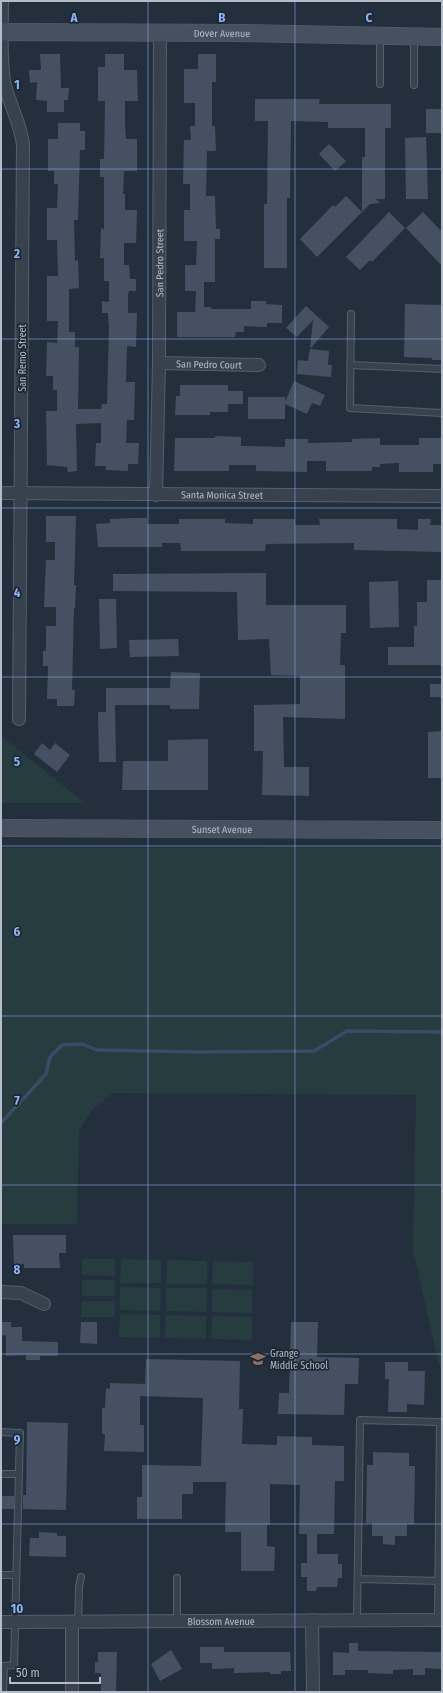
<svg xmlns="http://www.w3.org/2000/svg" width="443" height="1693" font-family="'Fira Sans Condensed',sans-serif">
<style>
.green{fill:#263c3f}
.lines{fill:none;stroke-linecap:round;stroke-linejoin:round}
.stream{stroke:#394c67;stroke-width:3.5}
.building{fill:#455162}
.service-casing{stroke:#565f6c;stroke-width:8}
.minor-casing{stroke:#565f6c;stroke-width:14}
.secondary-casing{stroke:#565f6c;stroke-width:18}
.service{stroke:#38414e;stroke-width:6}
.minor{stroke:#38414e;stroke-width:12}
.secondary{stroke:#465061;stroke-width:17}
.grid{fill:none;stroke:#8ab4f8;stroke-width:1;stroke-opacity:0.55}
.labels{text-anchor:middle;stroke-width:3.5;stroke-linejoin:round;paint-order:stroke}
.street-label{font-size:10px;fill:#b4bcc9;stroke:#1d2633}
.poi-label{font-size:10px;fill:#b4bcc9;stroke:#1d2633;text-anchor:start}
.grid-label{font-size:13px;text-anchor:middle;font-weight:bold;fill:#8ab4f8;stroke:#1d2633;stroke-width:3.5;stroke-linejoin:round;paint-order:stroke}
</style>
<rect width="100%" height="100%" fill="#242f3e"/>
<path class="green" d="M1,736L85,803H1Z
M442,847V1365H439L413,1250L416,1095L113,1093L93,1109L79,1130L77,1224H1V848Z
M82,1259H115V1276L82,1275Z
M121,1259L161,1260V1283H120Z
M167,1260L207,1261V1284H166Z
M213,1261L253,1262V1285L212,1284Z
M82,1280H115V1296H82Z
M120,1287L161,1288L160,1311L120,1310Z
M166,1288H207L206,1312L166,1311Z
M212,1289L252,1290V1313L212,1312Z
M82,1301H115L114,1317H81Z
M120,1314L160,1315V1338L119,1337Z
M166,1315L206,1316V1339L165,1338Z
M212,1316L252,1317V1340L211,1339Z"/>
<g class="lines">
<path class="stream" d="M1,1123L46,1074L50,1057L62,1045L82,1044L97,1050L199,1052L314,1051L347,1031L442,1032"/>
</g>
<path class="building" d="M40,54H60L61,88H69L68,100H64V112H47V101L36,100L37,82L30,83L29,70H41Z
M105,54H124V70H137L138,101H125V123L126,139H137V171H124L123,194H125V210H137L136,243H124V265H129L130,279H136V291H129L128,295V313H137L136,347L127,346L126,382H135L134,420H127L126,443H139L138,464H128V471L106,470V466H95L96,443H101V423L76,424L77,471L68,472L67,467L47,465L46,411H57V390H53V376H46L47,342L57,343L58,321H47V276H58L57,240H47V208H57L58,184H54V171H48V139H58V123H80V131H85V150H80L78,220H74L75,261L78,260L79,288L69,289V332H75V347H79L78,409H101L102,404H107L109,327L108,313H102V301L109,302V281H104V258H100L101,228L104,229V177H100V159H104L105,101H98V67H105Z
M198,54H216V82H212V126H215L216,151H207L206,196H215L216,229H220V239H215V282H204V307H211V309H251V301H266V304L282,305V323H267V327L244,326V332H236L235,337H177V312H195L196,291H185V265H196L197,241H184V210H190V184H183L184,140H191L190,126H195V103H184V69H198Z
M255,99H320L319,104H391V128H385V199H376L380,203L370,204L362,212V157H365V128H328V122L291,121L290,198H287V268H264V204H267L268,121H255Z
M426,109H442V133H426Z
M426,137L428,199H406L405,138Z
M329,144L346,161L335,171L319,154Z
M346,196L362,212L317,257L300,239L333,205L335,207Z
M389,212L405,228L372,262L370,260L360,270L346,257Z
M423,212L442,232V266L406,228Z
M405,304L442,305V360H432V358L404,357Z
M306,306L329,327L310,349L313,320L297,337L286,328Z
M310,349L329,351L328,365H332L331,377L297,374L298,360L308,361Z
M294,381L325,395L320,406L312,403L307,414L285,404V419H248V397H285V402Z
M180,385H228V391H243V404H228V412H210V415H175L176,396H180Z
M215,436L241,437V446L285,447V439H308V443L352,442V439L380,438V445H419V438H442V464H433V472H399V463L380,464V467H372V471H326V461H307V472L256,471V465H229V471H174L175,438H215Z
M46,516H76L74,585H76L75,608H74L72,690H75L74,706H57V699H47L48,666H43V651H46V626H56V607H44L46,560H55V542H46Z
M134,518H147V524H179V519H225V523L253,524V519H295V525H320L319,519H397V529L418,530V519H431L430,525H442V552L354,550V543L266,544L265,551H181L180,543H162V547H98L96,524L110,523V519Z
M266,573V605H346V633H341L340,665H345V719L283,717L284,767H309V796L262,795L263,751H254V705L300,704V676L271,675L269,639L238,640L237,592L113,591V574Z
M427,580H442V665H388V647H414V626H417V602H427Z
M398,581L399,627L370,628L369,582Z
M99,599H116L117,648L100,649Z
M178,639L179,656L130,657L129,640Z
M171,672L200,673L199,709H170V705H115L116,762H99L98,712H106V688H170Z
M430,684H442V697H430Z
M442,731V778H428V732Z
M208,739V790H122L123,761H168V740Z
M42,743L50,750L55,743L70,755L57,772L34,754Z
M13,1235H66V1253H59L60,1268H24V1264L14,1265Z
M1,1322H11V1327H22V1341L58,1342V1356H40V1360H26V1355L6,1356V1335L1,1336Z
M81,1322H97V1344L80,1343Z
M291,1322H318L317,1357L359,1358L358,1384H345L344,1415L278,1414L279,1393H289Z
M146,1359L240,1361L239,1409H243L242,1444L277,1445V1436L312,1437V1445L344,1446V1481H335L334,1534H317V1554H338V1564H342V1578H338L337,1587H317L316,1591H307V1577H301V1563H307V1534H299L300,1485L270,1484V1525H267V1546L275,1547L274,1571H241V1532H225L226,1482H193V1494H182V1519H137V1497H142V1465L201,1466L203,1398L140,1396V1425H144V1452L104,1451L105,1434H102V1408H105L106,1388L110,1389V1383L145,1384Z
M385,1362H408V1371H425L424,1405L407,1404V1412H388L389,1379H385Z
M27,1422L68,1423L66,1510L23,1509V1495H26Z
M373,1452L409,1453V1466H415L414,1524H407V1536H395V1545L383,1544V1536H372V1523H366L367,1465H373Z
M1,1496H14V1509H1Z
M39,1532L57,1533V1536H66V1557L29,1556L30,1538H39Z
M349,1643H358V1651L442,1652V1669L425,1668V1675H413V1669L393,1670V1674L368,1673V1670H345V1675H333V1652L349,1653Z
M200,1647H224V1652H290L291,1671H281V1674H270V1672L234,1673V1668L212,1669V1663H200Z
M171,1650L182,1669L160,1681L151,1664Z
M98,1652H117L116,1692H101V1673H95V1662H98Z"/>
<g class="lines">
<g class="service-casing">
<path id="service" d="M380,38V84
M414,85V38
M351,314L350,408L442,413
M350,365L442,369
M1,1432L20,1433L14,1665L4,1666L3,1692
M1,1474H19
M1,1575H16
M177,1578V1622
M358,1579L442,1581
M357,1620L360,1420L440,1422L438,1620
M78,1623L79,1587L81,1577"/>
</g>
<g class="minor-casing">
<g id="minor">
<path d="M2,1C2,28 0,55 4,82C9,103 20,122 23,144L19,719"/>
<path id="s1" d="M159,363L259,365"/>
<path id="s2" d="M1,493L442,496"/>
<path id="s3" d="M156,495L159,363L160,32"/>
<path d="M1,1292L21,1293L44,1304"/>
<path d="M312,1620L313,1692"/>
<path id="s4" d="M1,1622L442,1620"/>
<path d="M72,1692V1623"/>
</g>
</g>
<g class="secondary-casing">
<g id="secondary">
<path id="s5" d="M1,32L241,33L442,37"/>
<path id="s6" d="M1,828L442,830"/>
</g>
</g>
<use href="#service" class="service"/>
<use href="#minor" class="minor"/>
<use href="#secondary" class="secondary"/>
</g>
<path class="grid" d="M148,1V1692M295,1V1692M1,169H442M1,339H442M1,508H442M1,677H442M1,846H442M1,1016H442M1,1185H442M1,1354H442M1,1524H442"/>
<defs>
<g id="school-bare" transform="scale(1.2)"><path d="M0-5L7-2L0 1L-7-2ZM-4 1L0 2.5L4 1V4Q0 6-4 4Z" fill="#8d6e63" stroke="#1d2633" stroke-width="2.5" paint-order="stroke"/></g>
</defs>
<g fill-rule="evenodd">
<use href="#school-bare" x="258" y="1359"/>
</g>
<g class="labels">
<g class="street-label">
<text dy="4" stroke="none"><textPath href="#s5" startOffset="221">Dover Avenue</textPath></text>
<text dy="4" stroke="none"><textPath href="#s3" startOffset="232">San Pedro Street</textPath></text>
<text transform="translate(22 358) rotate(-90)" y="4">San Remo Street</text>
<text dy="4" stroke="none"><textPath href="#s1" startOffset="50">San Pedro Court</textPath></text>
<text dy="4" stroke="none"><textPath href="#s2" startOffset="221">Santa Monica Street</textPath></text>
<text dy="4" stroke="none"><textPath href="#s6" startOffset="221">Sunset Avenue</textPath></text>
<text dy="4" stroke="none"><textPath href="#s4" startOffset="220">Blossom Avenue</textPath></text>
</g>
<g class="poi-label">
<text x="270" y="1357">Grange<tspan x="270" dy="12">Middle School</tspan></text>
</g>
</g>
<g class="grid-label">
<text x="74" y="22">A</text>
<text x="222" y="22">B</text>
<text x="369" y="22">C</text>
<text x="17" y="89">1</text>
<text x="17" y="258">2</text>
<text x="17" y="428">3</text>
<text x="17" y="597">4</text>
<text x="17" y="766">5</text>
<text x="17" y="936">6</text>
<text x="17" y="1105">7</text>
<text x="17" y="1274">8</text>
<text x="17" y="1444">9</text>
<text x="17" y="1613">10</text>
</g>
<rect width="443" height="1693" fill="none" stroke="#b4bcc9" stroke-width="4"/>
<path d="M10 1677v6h90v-6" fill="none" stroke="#b4bcc9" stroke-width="2"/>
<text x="16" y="1677" font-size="12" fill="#b4bcc9" stroke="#1d2633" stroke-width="3" paint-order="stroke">50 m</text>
</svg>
